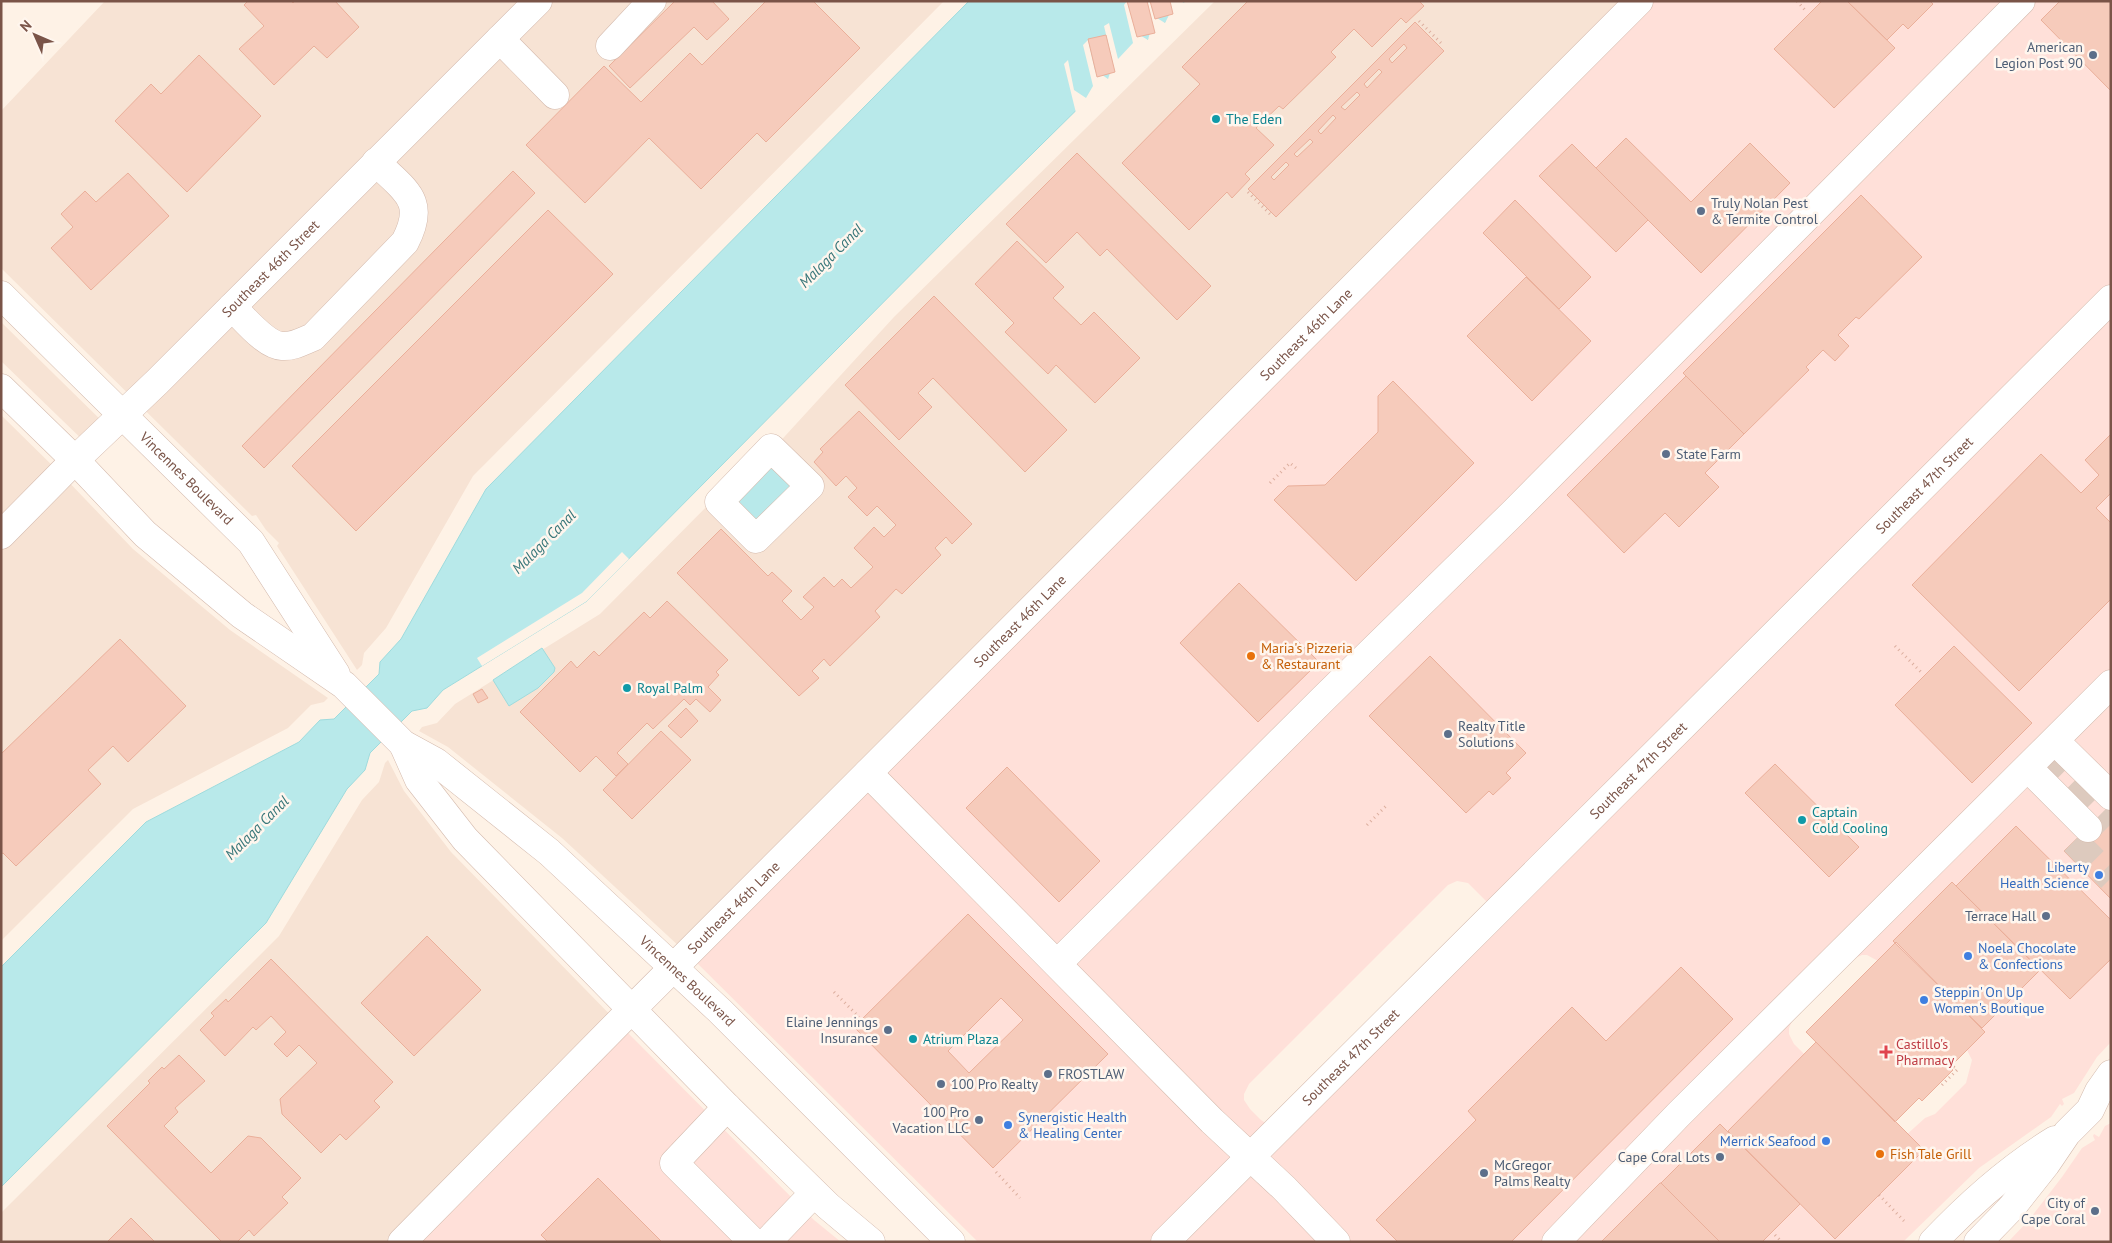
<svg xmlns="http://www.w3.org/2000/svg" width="2112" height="1243" font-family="'PT Sans',sans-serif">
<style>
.residential{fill:#f7e3d4}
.commercial{fill:#ffe0d9;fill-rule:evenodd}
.water{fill:#b8e9ea;stroke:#9edbdd}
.pier{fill:#fef2e6}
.building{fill:#f6cbbb;stroke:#eaaf9a;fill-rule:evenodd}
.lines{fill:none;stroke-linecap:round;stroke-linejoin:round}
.minor-tunnel{stroke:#ddcabe;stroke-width:28;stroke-dasharray:28 14;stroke-linecap:butt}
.minor-casing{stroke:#d4baad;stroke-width:29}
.path{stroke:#dcae9e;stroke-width:3;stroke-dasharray:1 4;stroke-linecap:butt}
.minor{stroke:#fff;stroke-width:28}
.service-dot{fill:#5c6f8a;stroke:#fff6ee;stroke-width:2}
.culture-dot{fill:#0f9aa8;stroke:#fff6ee;stroke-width:2}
.food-dot{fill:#e8710a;stroke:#fff6ee;stroke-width:2}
.shop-dot{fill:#3f7fe0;stroke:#fff6ee;stroke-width:2}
.health-dot{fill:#e0444e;stroke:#fff6ee;stroke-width:2}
.labels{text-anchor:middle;stroke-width:5;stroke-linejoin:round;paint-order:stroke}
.service-label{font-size:14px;fill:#4e5e75;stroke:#fff6ee;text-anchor:end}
.culture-label{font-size:14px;fill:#0d838f;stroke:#fff6ee;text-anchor:start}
.street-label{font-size:14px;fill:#7a5448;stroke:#fff6ee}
.food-label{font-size:14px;fill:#c56008;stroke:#fff6ee;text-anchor:start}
.shop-label{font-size:14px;fill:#366cbe;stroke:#fff6ee;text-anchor:start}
.health-label{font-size:14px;fill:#be3a42;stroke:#fff6ee;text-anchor:start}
.water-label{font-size:15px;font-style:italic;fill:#377679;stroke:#fff6ee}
</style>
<rect width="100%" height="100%" fill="#fef2e6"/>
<path class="residential" d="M105,1H944L473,476L386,628L364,653L362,665L357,670L277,546L279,543L266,530L256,515L252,516L1,268V111Z
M1215,1H1654L694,960L562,838L448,747L419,731L422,727L437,723L455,704L600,614L726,487L764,459L894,317Z
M1,322L109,428L90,447L1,361Z
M1,415L62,475L133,549L230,630L328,698L324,702L311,705L288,728L133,809L1,941Z
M388,760L404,791L451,852L625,1030L413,1242H1V1213L279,936L362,800L379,782L385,763Z"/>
<path class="commercial" d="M1654,1H2111V1042L2097,1057L2074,1093L2062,1099L2064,1104L2062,1106L2060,1104L2051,1117L1979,1168L1903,1242H978L694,960ZM1457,881L1468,883L1487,902L1270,1126L1261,1120L1250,1109L1244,1100V1094L1249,1084L1448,885ZM1862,955H1867L1878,961L1967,1050L1972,1060L1966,1083L1935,1114L1925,1118L1904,1137L1884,1133L1794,1044L1789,1034V1028L1793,1019L1853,959Z
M625,1030L814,1220L841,1242H413Z
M2111,1123V1242H2008L2029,1220L2062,1177L2082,1148L2095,1140L2093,1136L2094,1134L2099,1137L2105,1126Z"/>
<path class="water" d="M969,1H1187L966,219L587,601L443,690L427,708L412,711L370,753L365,770L347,789L266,923L1,1187V967L146,822L299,742L320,720L334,719L379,674L380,662L401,639L486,489Z
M775,462L797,484L757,524L735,501Z
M542,648L555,668L554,672L538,688L509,706L493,680Z"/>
<path class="pier" d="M1127,1L1138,34L1148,40L1151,28L1146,1H1152L1157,18L1165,23L1170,13L1167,1H1181L1184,3L1185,1H1190L1076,113L1064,64L1068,60L1074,90L1086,98L1093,86L1083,45L1088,40L1095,70L1108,79L1113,64L1104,26L1109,23L1118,59L1133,43L1124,5Z
M622,552L629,559L587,601L482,666L477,658L582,593Z"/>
<path class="building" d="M248,1H291L293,3L295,1H335L359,27L327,58L314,46L274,85L239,49L264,26L244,5Z
M675,1H712L729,19L707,40L694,27L630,88L609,66Z
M766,1H813L860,48L766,142L757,133L701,189L649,138L585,203L526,145L604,66L641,102L690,53L702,65Z
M1127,1H1147L1155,33L1137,37Z
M1150,1H1170L1173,14L1155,19Z
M1248,1H1419L1424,6L1406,23L1401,18L1372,47L1354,29L1331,52L1336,57L1283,109L1279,106L1256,128L1274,145L1245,174L1250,179L1232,198L1227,192L1189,230L1122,163L1200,84L1182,67Z
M1822,1H1847L1895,48L1834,108L1774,49Z
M1847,1H1930L1933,4L1908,29L1903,24L1887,40Z
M2060,1H2111V91L2041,20Z
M1415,22L1444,51L1276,217L1248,189Z
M1106,35L1115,72L1097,77L1088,39Z
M1404,44L1407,48L1392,63L1389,59Z
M199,55L261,116L187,192L115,121L151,84L161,94Z
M1379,69L1382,72L1367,88L1364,84Z
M1357,92L1360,95L1345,110L1341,107Z
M1333,115L1336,118L1321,134L1318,131Z
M1626,138L1691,202L1750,143L1790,183L1701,273L1596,168Z
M1310,139L1313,142L1297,157L1294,154Z
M1572,144L1648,220L1616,252L1539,176Z
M1077,153L1211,286L1177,320L1107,249L1100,256L1077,232L1046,263L1006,224Z
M1286,162L1289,165L1274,180L1271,177Z
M513,171L535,193L264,468L242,446Z
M128,173L169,216L91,290L51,248L73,227L61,214L85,191L96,202Z
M1861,195L1922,257L1859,319L1856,317L1838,335L1849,346L1835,361L1823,350L1806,367L1809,370L1744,434L1683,373Z
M1515,200L1591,277L1559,309L1483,233Z
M548,210L613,274L356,531L292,466Z
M1017,241L1064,287L1053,298L1081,325L1094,312L1140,358L1095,403L1056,365L1048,374L1005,332L1014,323L975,284Z
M1526,277L1591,341L1532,401L1467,336Z
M934,296L1067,430L1025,472L933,378L918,393L932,407L899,440L845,385Z
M1686,376L1744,434L1705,473L1719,487L1679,527L1665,513L1624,553L1567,495Z
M1393,381L1474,463L1356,581L1274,500L1288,486L1325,485L1378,432V396Z
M859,411L972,524L952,544L946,537L935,548L941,555L902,594L896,589L875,611L880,617L830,666L824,659L812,671L819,678L799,696L677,573L721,529L768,576L772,572L792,591L782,601L801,620L814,607L803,597L824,577L834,587L842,579L851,588L873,567L854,548L874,527L884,537L896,525L877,506L867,516L848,497L857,488L846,476L836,486L814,462L823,452L820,449Z
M2111,434V493L2096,508L2111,523V599L2019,691L1912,585L2041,454L2081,493L2099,475L2085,460Z
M1239,583L1319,662L1258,722L1180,643Z
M667,601L728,660L716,672L719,675L708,687L721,700L710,712L696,699L690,705L684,699L653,729L647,723L617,753L628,764L616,776L596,756L580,772L520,712L571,661L577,668L594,651L599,656L644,612L650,618Z
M120,639L186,706L128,762L113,746L88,770L101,784L16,866L3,853L1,854V754Z
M1954,646L2032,723L1972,783L1895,705Z
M1430,656L1526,753L1506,773L1511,778L1493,795L1489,791L1466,813L1369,716Z
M482,689L488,698L478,703L473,694Z
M686,708L698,721L681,738L668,726Z
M661,731L691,760L632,819L603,790Z
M1775,764L1859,847L1829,877L1745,793Z
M1007,767L1100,861L1059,902L966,808Z
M2111,806V899L2064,851Z
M2016,826L2111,920V959L2070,999L1956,886Z
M1952,882L2040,970L1982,1028L1893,941Z
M968,914L1108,1054L993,1168L854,1027ZM1001,998L1023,1020L969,1073L948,1051Z
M427,936L481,990L414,1056L361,1003Z
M1896,942L1985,1032L1950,1067L1953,1070L1922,1101L1919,1098L1895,1122L1806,1032Z
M271,959L393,1082L374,1101L380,1107L346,1140L340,1134L321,1153L282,1114L280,1099L317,1063L299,1045L287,1057L274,1044L286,1032L271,1016L256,1030L253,1027L225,1056L200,1030L214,1016L211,1013L226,999L228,1002Z
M1681,967L1733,1019L1511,1242H1398L1376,1220L1476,1120L1468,1111L1572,1007L1606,1041Z
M1816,1042L1924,1150L1835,1239L1728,1131Z
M179,1055L205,1081L175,1108L178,1112L164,1126L211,1173L248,1136L261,1138L301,1178L282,1197L288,1203L254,1236L249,1230L237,1242H222L107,1126L150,1083L148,1081L162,1067L164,1069Z
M1720,1124L1800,1204L1762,1242H1720L1661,1183Z
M598,1178L662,1242H548L541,1235Z
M1660,1183H1661L1720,1242H1601Z
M131,1218L155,1242H107Z"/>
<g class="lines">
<path class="minor-tunnel" d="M2041,755L2111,824
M2074,841L2111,878"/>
<g class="minor-casing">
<g id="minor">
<path d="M500,39L555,95"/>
<path d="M610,46L652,1"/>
<path id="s1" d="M1,295L251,542L336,674"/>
<path d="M232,307C244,318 265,345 282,346C293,347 303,341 313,337L405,242C427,200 405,191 376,162"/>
<path id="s2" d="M1,388L75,460L145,534L242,615L344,685L403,744L436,762L549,852L720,1011L951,1242"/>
<path d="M771,448L810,486L756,539L719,502Z"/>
<path id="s3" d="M1,535L75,460L157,382L538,1"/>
<path d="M2055,741L2111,796"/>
<path d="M403,744L419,780L465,839L727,1107L828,1206L871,1242"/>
<path d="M2028,768L2088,828"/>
<path d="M868,773L1212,1121L1284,1188L1336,1242"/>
<path d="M1058,963L1323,699L1514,512L2021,1"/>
<path d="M727,1107L674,1163L753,1242"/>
<path id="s4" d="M402,1242L632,1009L1639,1"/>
<path d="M767,1242L814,1193"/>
<path id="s5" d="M1165,1242L2111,299"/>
<path d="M1556,1242L1678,1115L2111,684"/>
<path d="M1933,1242C1970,1203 2009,1168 2055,1140"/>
<path d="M1978,1242L2012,1207L2046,1164L2067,1133L2090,1110L2099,1091L2111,1074"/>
</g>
</g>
<path class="path" d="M1797,1L1806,11
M1419,21L1443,45
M1248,192L1271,215
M1270,483L1290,463L1296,468
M1895,646L1921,672
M1367,825L1387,805
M834,992L859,1017
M1942,1085L1957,1070L1954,1067L1952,1069
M996,1172L1020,1198
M1879,1195L1906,1223
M1775,1235L1782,1242"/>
<use href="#minor" class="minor"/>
</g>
<g class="service-dot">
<circle cx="2093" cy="55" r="5"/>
<circle cx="1701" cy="211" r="5"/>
<circle cx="1666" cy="454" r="5"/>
<circle cx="1448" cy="734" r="5"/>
<circle cx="2046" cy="916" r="5"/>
<circle cx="888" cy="1030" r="5"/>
<circle cx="1048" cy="1074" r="5"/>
<circle cx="941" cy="1084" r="5"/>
<circle cx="979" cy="1120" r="5"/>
<circle cx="1720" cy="1157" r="5"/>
<circle cx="1484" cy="1173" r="5"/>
<circle cx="2095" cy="1211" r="5"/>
</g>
<g class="culture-dot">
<circle cx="1216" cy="119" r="5"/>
<circle cx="627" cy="688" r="5"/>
<circle cx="1802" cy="820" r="5"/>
<circle cx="913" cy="1039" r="5"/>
</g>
<g class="food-dot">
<circle cx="1251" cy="656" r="5"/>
<circle cx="1880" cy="1154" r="5"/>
</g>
<g class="shop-dot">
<circle cx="2099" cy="875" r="5"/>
<circle cx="1968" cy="956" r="5"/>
<circle cx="1924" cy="1000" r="5"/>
<circle cx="1008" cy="1125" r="5"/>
<circle cx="1826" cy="1141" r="5"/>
</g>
<path class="health-dot" d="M1883.5 1044.5h5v5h5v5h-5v5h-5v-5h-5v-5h5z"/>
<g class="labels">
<g class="service-label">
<text x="2083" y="52">American<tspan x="2083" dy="16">Legion Post 90</tspan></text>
<text x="1711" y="208" text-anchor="start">Truly Nolan Pest<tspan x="1711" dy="16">&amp; Termite Control</tspan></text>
<text x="1676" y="459" text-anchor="start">State Farm</text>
<text x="1458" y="731" text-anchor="start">Realty Title<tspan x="1458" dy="16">Solutions</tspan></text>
<text x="2036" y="921">Terrace Hall</text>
<text x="878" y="1027">Elaine Jennings<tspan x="878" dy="16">Insurance</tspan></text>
<text x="1058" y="1079" text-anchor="start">FROSTLAW</text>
<text x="951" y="1089" text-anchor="start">100 Pro Realty</text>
<text x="969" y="1117">100 Pro<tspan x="969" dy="16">Vacation LLC</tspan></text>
<text x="1710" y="1162">Cape Coral Lots</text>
<text x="1494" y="1170" text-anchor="start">McGregor<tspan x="1494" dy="16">Palms Realty</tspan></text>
<text x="2085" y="1208">City of<tspan x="2085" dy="16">Cape Coral</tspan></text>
</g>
<g class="culture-label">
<text x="1226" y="124">The Eden</text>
<text x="637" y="693">Royal Palm</text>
<text x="1812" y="817">Captain<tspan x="1812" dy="16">Cold Cooling</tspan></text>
<text x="923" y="1044">Atrium Plaza</text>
</g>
<g class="street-label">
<text dy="5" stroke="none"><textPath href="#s3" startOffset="379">Southeast 46th Street</textPath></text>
<text dy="5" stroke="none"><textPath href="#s4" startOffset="1281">Southeast 46th Lane</textPath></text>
<text dy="5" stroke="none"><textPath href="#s1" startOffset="261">Vincennes Boulevard</textPath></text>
<text dy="5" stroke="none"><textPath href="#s5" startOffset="1072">Southeast 47th Street</textPath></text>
<text dy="5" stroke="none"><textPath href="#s4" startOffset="876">Southeast 46th Lane</textPath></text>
<text dy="5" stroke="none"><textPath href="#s5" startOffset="668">Southeast 47th Street</textPath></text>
<text dy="5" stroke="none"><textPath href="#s4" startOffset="471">Southeast 46th Lane</textPath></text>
<text dy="5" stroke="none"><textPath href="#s2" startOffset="910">Vincennes Boulevard</textPath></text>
<text dy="5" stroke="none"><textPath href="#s5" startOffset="262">Southeast 47th Street</textPath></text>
</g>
<g class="food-label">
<text x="1261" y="653">Maria's Pizzeria<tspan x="1261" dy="16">&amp; Restaurant</tspan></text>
<text x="1890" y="1159">Fish Tale Grill</text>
</g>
<g class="shop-label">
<text x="2089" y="872" text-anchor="end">Liberty<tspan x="2089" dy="16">Health Science</tspan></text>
<text x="1978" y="953">Noela Chocolate<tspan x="1978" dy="16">&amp; Confections</tspan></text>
<text x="1934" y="997">Steppin' On Up<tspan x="1934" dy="16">Women's Boutique</tspan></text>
<text x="1018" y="1122">Synergistic Health<tspan x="1018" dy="16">&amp; Healing Center</tspan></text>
<text x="1816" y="1146" text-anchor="end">Merrick Seafood</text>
</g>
<g class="health-label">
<text x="1896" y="1049">Castillo's<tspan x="1896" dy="16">Pharmacy</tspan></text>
</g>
<g class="water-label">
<text transform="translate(831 256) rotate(-45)" y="5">Malaga Canal</text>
<text transform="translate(544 542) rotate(-45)" y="5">Malaga Canal</text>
<text transform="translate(257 828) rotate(-45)" y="5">Malaga Canal</text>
</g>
</g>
<rect width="2112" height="1243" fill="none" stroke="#7a5448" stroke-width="5"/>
<g transform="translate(35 35) rotate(315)" stroke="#fff6ee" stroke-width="4" paint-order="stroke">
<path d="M0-4L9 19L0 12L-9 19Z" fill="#7a5448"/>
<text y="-8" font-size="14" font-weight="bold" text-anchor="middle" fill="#7a5448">N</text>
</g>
</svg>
